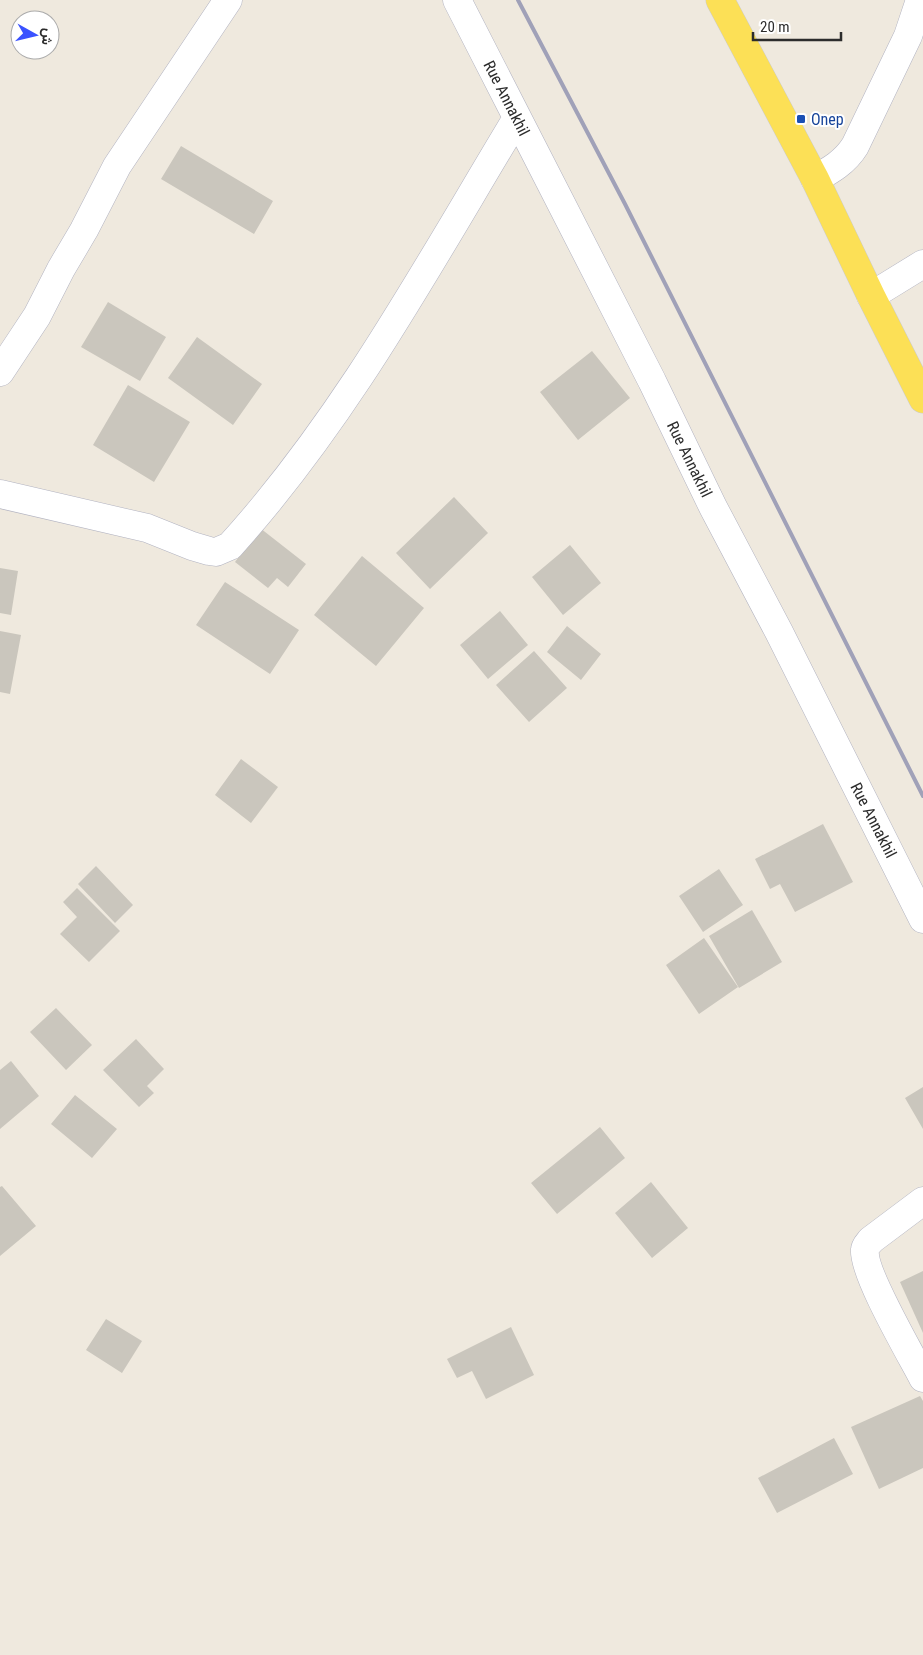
<svg xmlns="http://www.w3.org/2000/svg" width="923" height="1655" font-family="'Roboto Condensed',Vazirmatn,sans-serif">
<style>
.building{fill:#cac6bd}
.lines{fill:none;stroke-linecap:round;stroke-linejoin:round}
.minor-casing{stroke:#b2b3c1;stroke-width:29}
.major-casing{stroke:#ccc;stroke-width:29}
.minor{stroke:#fff;stroke-width:28}
.major{stroke:#fce056;stroke-width:28}
.rail{stroke:#a0a1b8;stroke-width:4}
.transit-dot{fill:#1a4fb4;stroke:#fff;stroke-width:2}
.labels{text-anchor:middle;stroke-width:4;stroke-linejoin:round;paint-order:stroke}
.street-label{font-size:16px;fill:#2c2c2c;stroke:#fff}
.transit-label{font-size:16px;fill:#164399;stroke:#fff;text-anchor:start}
</style>
<rect width="100%" height="100%" fill="#efe9de"/>
<path class="building" d="M181,146L273,201L254,234L161,179Z
M108,302L166,337L140,381L81,347Z
M197,337L262,384L233,425L168,378Z
M592,351L630,398L578,440L540,392Z
M128,385L190,422L154,482L93,445Z
M454,497L488,533L430,589L396,553Z
M260,528L306,564L288,587L277,578L268,588L235,562Z
M570,545L601,583L563,615L532,577Z
M362,556L424,608L376,666L314,615Z
M0,568L18,571L11,615L0,613Z
M225,582L299,630L270,674L196,625Z
M500,611L528,645L488,679L460,645Z
M567,626L601,654L581,680L547,652Z
M0,631L21,635L10,694L0,692Z
M534,651L567,688L529,722L496,685Z
M241,759L278,787L251,823L215,795Z
M823,824L853,882L795,912L780,884L770,889L755,859Z
M96,866L133,905L115,923L78,884Z
M719,869L743,905L703,932L679,896Z
M77,888L120,931L89,962L60,934L77,917L63,902Z
M752,910L782,962L739,988L709,936Z
M704,938L738,987L699,1014L666,965Z
M56,1008L92,1045L66,1070L30,1032Z
M136,1039L164,1069L147,1086L154,1093L139,1107L103,1070Z
M11,1061L39,1096L0,1129V1070Z
M923,1087V1129L905,1098Z
M75,1095L117,1129L92,1158L51,1124Z
M600,1127L625,1158L557,1214L531,1183Z
M651,1182L688,1228L652,1258L615,1213Z
M2,1186L36,1226L0,1256V1187Z
M923,1271V1333L900,1282Z
M106,1319L142,1341L122,1373L86,1350Z
M511,1327L534,1375L486,1399L472,1371L457,1378L447,1359Z
M920,1396L923,1401V1468L879,1489L851,1427Z
M834,1438L853,1474L777,1513L758,1478Z"/>
<g class="lines">
<g class="minor-casing">
<path id="minor" d="M457,0L652,381L713,507L779,632L923,919
M815,179C831,170 845,162 855,146L908,36L920,0
M871,296L923,264
M0,372L37,316L61,269L84,230L117,166L228,0
M0,494L147,528L192,546L209,551L216,552L230,546C346,418 428,265 517,118
M923,1201L871,1240C868,1244 865,1246 865,1250C862,1271 911,1355 923,1378"/>
</g>
<g class="major-casing">
<path id="major" d="M720,0L815,179L871,296L923,399"/>
</g>
<use href="#minor" class="minor"/>
<use href="#major" class="major"/>
<path class="rail" d="M518,0L625,204L923,796"/>
</g>
<rect class="transit-dot" x="796" y="114" width="10" height="10" rx="2.5"/>
<g class="labels">
<g class="street-label">
<text transform="translate(507 98) rotate(63)" y="6">Rue Annakhil</text>
<text transform="translate(690 459) rotate(64)" y="6">Rue Annakhil</text>
<text transform="translate(874 820) rotate(63)" y="6">Rue Annakhil</text>
</g>
<g class="transit-label">
<text x="811" y="125">Onep</text>
</g>
</g>
<g transform="translate(35 35) rotate(98)"><circle r="24" fill="#ffffff" stroke="#ababab"/>
<path d="M0-4L9 19L0 12L-9 19Z" fill="#3a52ff"/>
<text y="-8" font-size="14" font-weight="bold" text-anchor="middle" fill="#2c2c2c">ش</text>
</g>
<path d="M753 32v8h88v-8" fill="none" stroke="#2c2c2c" stroke-width="2.5"/>
<text x="760" y="32" font-size="15" fill="#2c2c2c" stroke="#ffffff" stroke-width="4" paint-order="stroke">20 m</text>
</svg>
